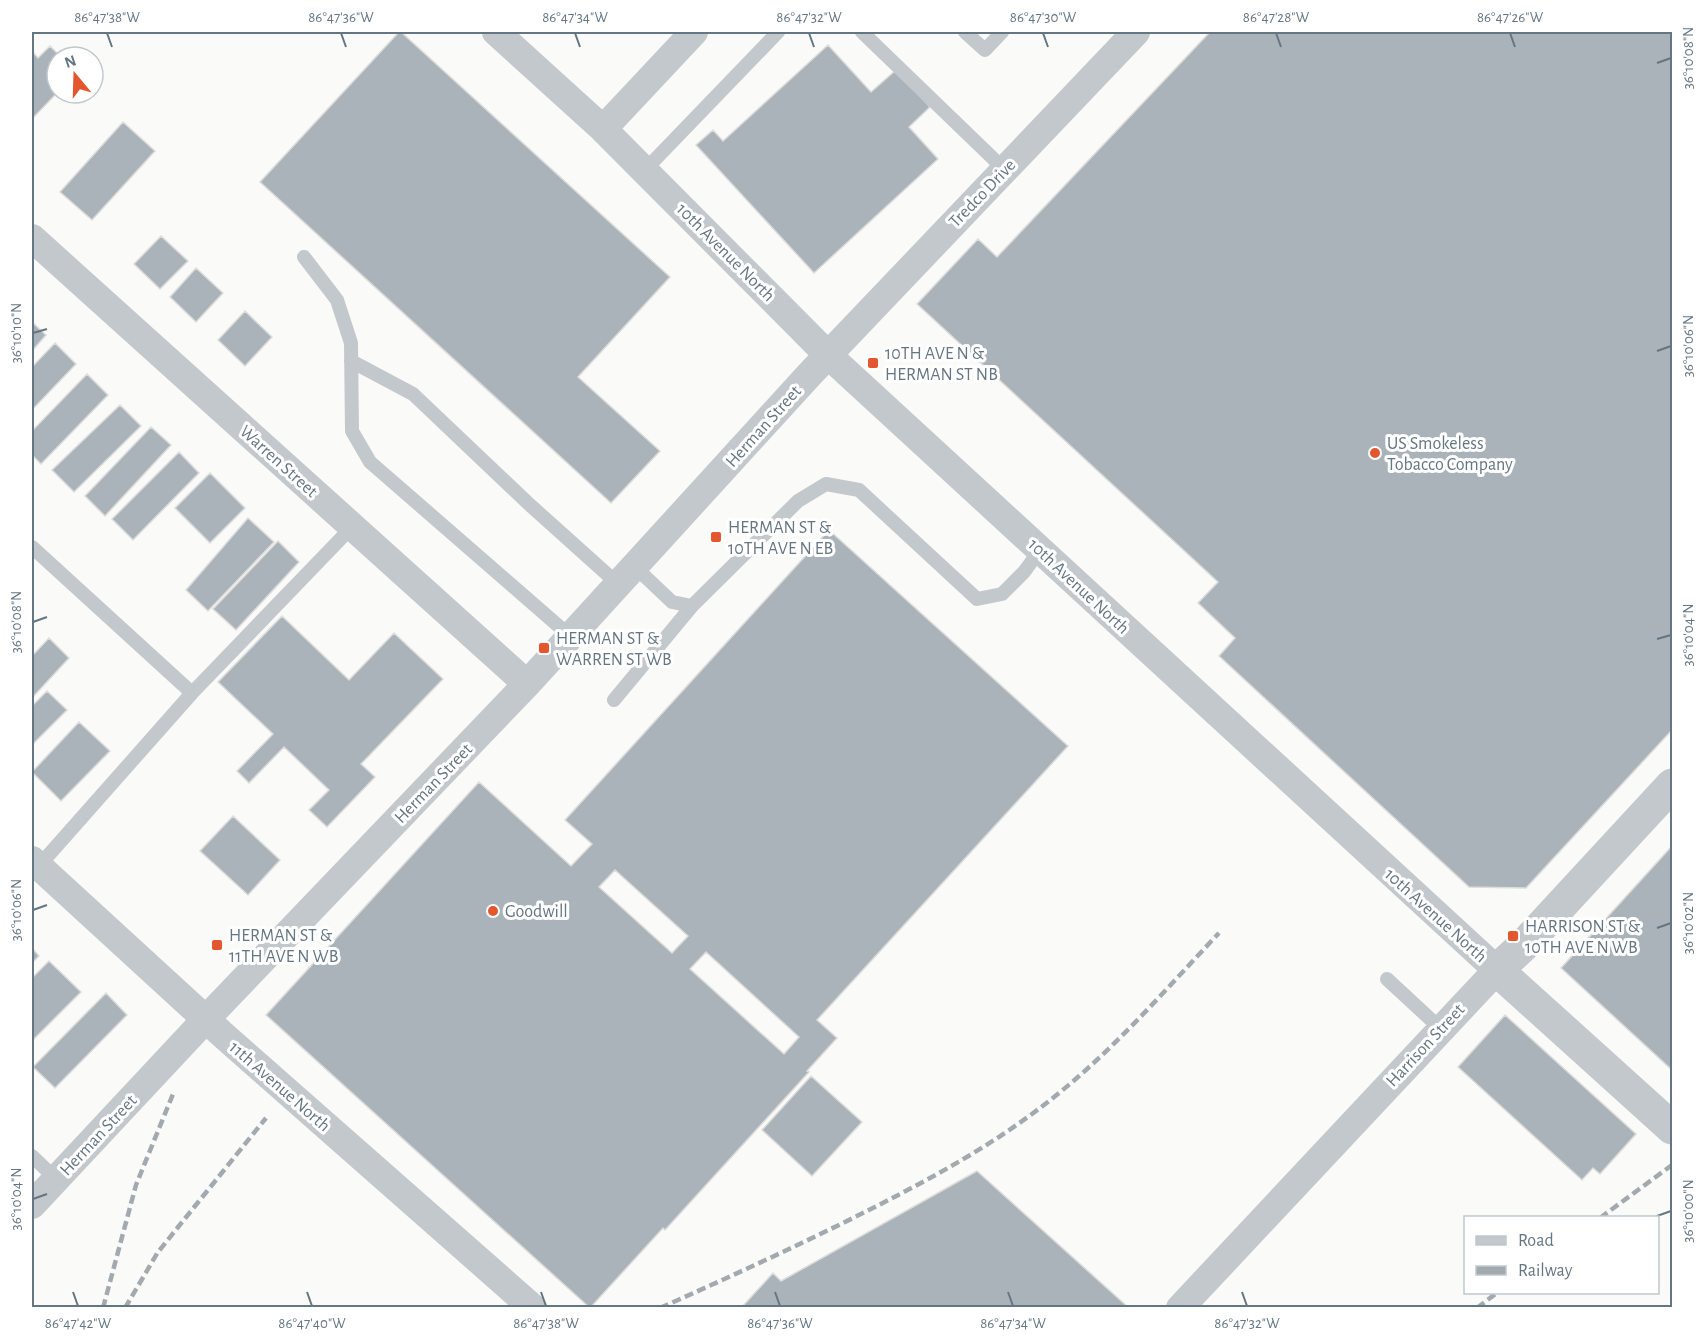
<svg xmlns="http://www.w3.org/2000/svg" width="1704" height="1339" font-family="'Alegreya Sans',sans-serif">
<style>
.building{fill:#aab3b9;stroke:#dcdcda;stroke-width:1.5;fill-rule:evenodd}
.lines{fill:none;stroke-linecap:round;stroke-linejoin:round}
.service{stroke:#c3c8cc;stroke-width:14}
.minor{stroke:#c3c8cc;stroke-width:28}
.tertiary{stroke:#c3c8cc;stroke-width:33}
.rail{stroke:#a2aab0;stroke-width:4.5;stroke-dasharray:9 4.5;stroke-linecap:butt}
.ticks{fill:none;stroke:#657683;stroke-width:2}
.poi-dot{fill:#e4572e;stroke:#fff;stroke-width:2}
.labels{text-anchor:middle;stroke-width:6;stroke-linejoin:round;paint-order:stroke}
.street-label{font-size:18px;fill:#657683;stroke:#fff}
.poi-label{font-size:18px;fill:#657683;stroke:#fff;text-anchor:start}
.neatline{fill:none;stroke:#657683;stroke-width:2}
.ticks-label{font-size:15px;text-anchor:middle;fill:#657683}
</style>
<rect width="100%" height="100%" fill="#fafaf8"/>
<path class="building" d="M399,32H401L670,277L578,377L660,451L611,503L260,182Z
M1210,32H1672V730L1526,888L1469,887L1219,656L1235,638L1198,603L1218,582L917,304L978,239L997,257Z
M828,45L871,92L896,70L930,107L909,127L938,159L814,273L696,145L713,130L723,141Z
M50,46L61,57H57V93L32,119V51L38,58Z
M123,122L155,151L92,220L60,192Z
M161,236L188,261L160,289L134,264Z
M196,268L223,293L196,322L170,297Z
M245,311L272,337L245,366L218,340Z
M32,322L46,335L32,351Z
M55,343L76,364L32,410V367Z
M87,374L108,395L41,464L32,455V431Z
M120,405L141,426L74,492L52,470Z
M151,427L171,445L105,516L85,496Z
M179,452L199,473L133,540L112,519Z
M210,473L245,508L210,543L175,508Z
M248,518L274,542L208,611L186,590Z
M829,530L1068,746L817,1020L837,1038L807,1071L809,1072L665,1230L663,1228L590,1308L266,1015L479,782L571,866L592,844L565,820ZM615,870L688,936L672,953L599,887ZM706,952L799,1037L784,1054L690,969Z
M278,541L299,562L236,630L213,609Z
M282,616L349,680L394,633L443,679L361,764L375,777L327,827L309,810L329,790L284,747L249,783L237,771L273,734L218,682Z
M49,638L69,658L32,698V656Z
M47,691L67,710L32,745V706Z
M79,722L110,751L61,801L32,772Z
M233,816L280,860L248,895L200,851Z
M1672,846V1070L1561,968Z
M32,948L39,956L32,963Z
M49,961L81,992L32,1041V978Z
M106,993L127,1015L55,1088L33,1067Z
M1505,1015L1636,1134L1600,1174L1593,1168L1582,1180L1458,1067Z
M811,1076L862,1122L812,1176L762,1130Z
M977,1171L1129,1308H741L773,1273L781,1281Z"/>
<g class="lines">
<path class="service" d="M862,32L1004,169
M965,32L985,50L1002,32
M644,171L778,32
M304,257L337,300L351,343L352,431L370,462L570,636
M351,361L413,394L530,505L618,584
M32,547L192,693
M634,566L672,602L692,606L798,501L826,484L859,490L977,599L1002,594L1024,572L1040,550
M614,700L692,606
M38,867L192,693L352,527
M1387,979L1441,1029
M32,1156L56,1179"/>
<path class="minor" d="M496,32L603,129L828,355L1497,970L1180,1308
M603,129L694,32
M32,238L527,684
M32,860L223,1035L533,1308
M32,1205L205,1020L527,684L809,375L1136,32"/>
<path class="tertiary" d="M1672,785L1525,944L1497,970L1672,1128"/>
<path class="rail" d="M1600,1218L1672,1165
M103,1308L136,1185L173,1094
M125,1308L158,1252L266,1118
M660,1308C723,1280 784,1252 845,1222C921,1184 993,1147 1059,1093C1117,1046 1167,988 1219,933
M1477,1308L1498,1292"/>
</g>
<path class="ticks" d="M107,33L112,47M341,33L346,47M575,33L580,47M809,33L814,47M1043,33L1048,47M1276,33L1281,47M1510,33L1515,47M1657,63L1671,58M33,333L47,329M1657,351L1671,346M33,622L47,617M1657,639L1671,635M33,910L47,905M1657,928L1671,923M33,1199L47,1194M1657,1216L1671,1211M73,1292L78,1306M307,1292L312,1306M541,1292L546,1306M775,1292L780,1306M1008,1292L1013,1306M1242,1292L1247,1306"/>
<g class="poi-dot">
<rect x="867" y="357" width="12" height="12" rx="3"/>
<circle cx="1375" cy="453" r="6"/>
<rect x="710" y="531" width="12" height="12" rx="3"/>
<rect x="538" y="642" width="12" height="12" rx="3"/>
<circle cx="493" cy="911" r="6"/>
<rect x="1507" y="930" width="12" height="12" rx="3"/>
<rect x="211" y="939" width="12" height="12" rx="3"/>
</g>
<g class="labels">
<g class="street-label">
<text transform="translate(982 193) rotate(-46)" y="6">Tredco Drive</text>
<text transform="translate(726 252) rotate(45)" y="6">10th Avenue North</text>
<text transform="translate(763 426) rotate(-48)" y="6">Herman Street</text>
<text transform="translate(279 461) rotate(42)" y="6">Warren Street</text>
<text transform="translate(1079 586) rotate(43)" y="6">10th Avenue North</text>
<text transform="translate(433 783) rotate(-46)" y="6">Herman Street</text>
<text transform="translate(1436 915) rotate(42)" y="6">10th Avenue North</text>
<text transform="translate(1425 1045) rotate(-47)" y="6">Harrison Street</text>
<text transform="translate(280 1086) rotate(41)" y="6">11th Avenue North</text>
<text transform="translate(98 1135) rotate(-47)" y="6">Herman Street</text>
</g>
<g class="poi-label">
<text x="885" y="359">10TH AVE N &amp;<tspan x="885" dy="21">HERMAN ST NB</tspan></text>
<text x="1387" y="449">US Smokeless<tspan x="1387" dy="21">Tobacco Company</tspan></text>
<text x="728" y="533">HERMAN ST &amp;<tspan x="728" dy="21">10TH AVE N EB</tspan></text>
<text x="556" y="644">HERMAN ST &amp;<tspan x="556" dy="21">WARREN ST WB</tspan></text>
<text x="505" y="917">Goodwill</text>
<text x="1525" y="932">HARRISON ST &amp;<tspan x="1525" dy="21">10TH AVE N WB</tspan></text>
<text x="229" y="941">HERMAN ST &amp;<tspan x="229" dy="21">11TH AVE N WB</tspan></text>
</g>
</g>
<rect width="1704" height="1339" fill="none" stroke="#ffffff" stroke-width="66"/>
<rect x="1464" y="1216" width="195" height="78" fill="#ffffff" stroke="#c1c8cd" stroke-width="1.5"/>
<rect x="1476" y="1236" width="30" height="9" fill="#c3c8cc" stroke="#c1c8cd" stroke-width="1.5"/>
<text x="1518" y="1246" font-size="18" fill="#657683">Road</text>
<rect x="1476" y="1266" width="30" height="9" fill="#a2aab0" stroke="#c1c8cd" stroke-width="1.5"/>
<text x="1518" y="1276" font-size="18" fill="#657683">Railway</text>
<g transform="translate(75 75) rotate(341)"><circle r="28" fill="#ffffff" stroke="#c1c8cd" stroke-width="1.5"/>
<path d="M0-4.5L10 22L0 15L-10 22Z" fill="#e4572e"/>
<text y="-9" font-size="16" font-weight="bold" text-anchor="middle" fill="#657683">N</text>
</g>
<rect x="33" y="33" width="1638" height="1273" class="neatline"/>
<g class="ticks-label">
<text x="107" y="22">86°47'38"W</text>
<text x="341" y="22">86°47'36"W</text>
<text x="575" y="22">86°47'34"W</text>
<text x="809" y="22">86°47'32"W</text>
<text x="1043" y="22">86°47'30"W</text>
<text x="1276" y="22">86°47'28"W</text>
<text x="1510" y="22">86°47'26"W</text>
<text transform="translate(1688 58) rotate(-90)" y="5">36°10'08"N</text>
<text transform="translate(16 333) rotate(-90)" y="5">36°10'10"N</text>
<text transform="translate(1688 346) rotate(-90)" y="5">36°10'06"N</text>
<text transform="translate(16 622) rotate(-90)" y="5">36°10'08"N</text>
<text transform="translate(1688 635) rotate(-90)" y="5">36°10'04"N</text>
<text transform="translate(16 910) rotate(-90)" y="5">36°10'06"N</text>
<text transform="translate(1688 923) rotate(-90)" y="5">36°10'02"N</text>
<text transform="translate(16 1199) rotate(-90)" y="5">36°10'04"N</text>
<text transform="translate(1688 1211) rotate(-90)" y="5">36°10'00"N</text>
<text x="78" y="1328">86°47'42"W</text>
<text x="312" y="1328">86°47'40"W</text>
<text x="546" y="1328">86°47'38"W</text>
<text x="780" y="1328">86°47'36"W</text>
<text x="1013" y="1328">86°47'34"W</text>
<text x="1247" y="1328">86°47'32"W</text>
</g>
</svg>
